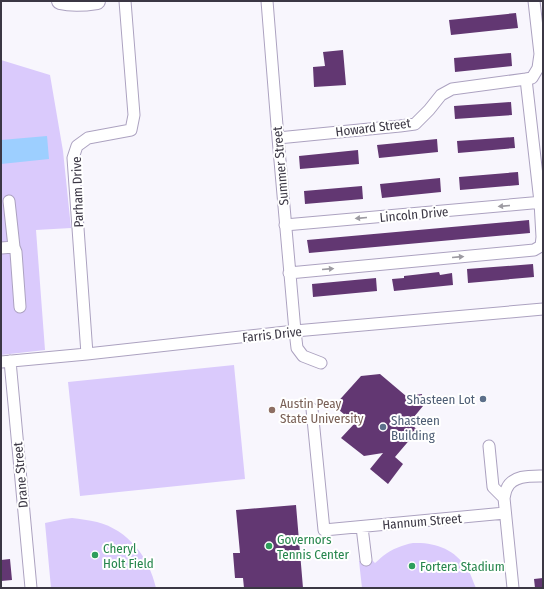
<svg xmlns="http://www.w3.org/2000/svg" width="544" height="589" font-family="'Fira Sans Condensed',sans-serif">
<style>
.green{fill:#dacafc}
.water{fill:#9dcfff}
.building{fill:#623772}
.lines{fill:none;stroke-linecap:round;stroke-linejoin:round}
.minor-casing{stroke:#aca2c0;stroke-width:13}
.highway-casing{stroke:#aca2c0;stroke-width:18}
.minor{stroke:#fff;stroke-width:11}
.highway{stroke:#fff;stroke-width:16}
.oneway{fill:#9d9ba2}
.service-dot{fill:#5c6f8a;stroke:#fff;stroke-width:1.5}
.education-dot{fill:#8d6e63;stroke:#fff;stroke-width:1.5}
.leisure-dot{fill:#2e9e5b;stroke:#fff;stroke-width:1.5}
.labels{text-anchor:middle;stroke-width:4;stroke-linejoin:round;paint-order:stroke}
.street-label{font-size:13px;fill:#3b3744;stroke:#fff}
.service-label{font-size:13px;fill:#4e5e75;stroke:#fff;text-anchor:end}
.education-label{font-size:13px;fill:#785e54;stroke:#fff;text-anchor:start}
.leisure-label{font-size:13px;fill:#27864d;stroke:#fff;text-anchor:start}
</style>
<rect width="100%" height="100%" fill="#f8f6fd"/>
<path class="green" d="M1,60L50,75L63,151L71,228L36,230L45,350L1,355Z
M234,365L245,479L80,496L68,382Z
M72,518C80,519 89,520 97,522C128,530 149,557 156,588H51L45,523L64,519Z
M413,543C435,542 454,549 467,568C471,574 473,582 476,588H362L359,561L372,560L375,563C378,561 380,558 383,556C392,549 402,545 413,543Z"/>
<path class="water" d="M47,136L49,159L1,164V140Z"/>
<path class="building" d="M516,13L518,28L451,35L449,20Z
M343,50L346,85L314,87L313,67L325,66L323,52Z
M511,53L512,66L455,72L454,58Z
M511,102L512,115L455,119L454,106Z
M514,137L515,148L458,153L457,141Z
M437,139L438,152L379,158L377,145Z
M358,150L359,164L300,169L299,156Z
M518,172L519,185L460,190L459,177Z
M440,178L441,192L382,198L380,184Z
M362,186L363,199L305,204L304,191Z
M529,220L530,233L309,253L307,240Z
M533,264L534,277L468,283L467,269Z
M439,272L440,275L452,273L453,285L394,291L392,279L404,278V276Z
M376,278L377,291L313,297L312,284Z
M380,374L406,396L422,394L423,406L409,423L418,430L395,457L403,464L388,484L370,469L383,453L364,456L341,438L355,423L334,406L361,376Z
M296,505L303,588H244L243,578H235L233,553H240L236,510Z
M10,559L12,580L1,581V560Z
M543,578V588H535L534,579Z"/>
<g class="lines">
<g class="minor-casing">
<path id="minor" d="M267,1L278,138L295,331L297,348L303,356L321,363
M278,138L400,126L415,124L429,110L441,95L452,89L526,79
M285,225L543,202
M14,247L16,252L20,307
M1,248L14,247L9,201
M289,273L534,250L541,246L542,237L540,202L526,79L532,78L538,68L540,54L534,1
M87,354L73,158L77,146L88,138L131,130L134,115L125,1
M10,361L31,588
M1,362L87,354L295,331L543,309
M312,409L324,530L505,513
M489,446L493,487L504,498
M362,527L366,560
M513,588L504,498C505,495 505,491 507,488C513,475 531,476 543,476"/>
</g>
<g class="highway-casing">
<path id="highway" d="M60,1C72,4 85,3 97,1"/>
</g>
<use href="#minor" class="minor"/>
<use href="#highway" class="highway"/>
</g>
<defs><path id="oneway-solid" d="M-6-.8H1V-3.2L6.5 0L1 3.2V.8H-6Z"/></defs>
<g class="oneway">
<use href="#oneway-solid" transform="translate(504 206) rotate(175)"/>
<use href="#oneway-solid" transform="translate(361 218) rotate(175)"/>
<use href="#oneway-solid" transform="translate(458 257) rotate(-5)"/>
<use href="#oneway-solid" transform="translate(328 269) rotate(-5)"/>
</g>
<g class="service-dot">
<circle cx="483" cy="399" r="4"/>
<circle cx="383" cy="427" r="4"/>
</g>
<circle class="education-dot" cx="272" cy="410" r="4"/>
<g class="leisure-dot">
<circle cx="269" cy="546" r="4"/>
<circle cx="95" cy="555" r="4"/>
<circle cx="412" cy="566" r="4"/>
</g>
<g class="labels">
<g class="street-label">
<text transform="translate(373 127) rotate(-7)" y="5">Howard Street</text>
<text transform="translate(280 166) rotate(-95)" y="5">Summer Street</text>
<text transform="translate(77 192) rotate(-92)" y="5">Parham Drive</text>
<text transform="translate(414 214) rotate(-5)" y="5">Lincoln Drive</text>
<text transform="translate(272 334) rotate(-6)" y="5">Farris Drive</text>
<text transform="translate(20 475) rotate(-95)" y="5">Drane Street</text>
<text transform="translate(422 521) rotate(-5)" y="5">Hannum Street</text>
</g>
<g class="service-label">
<text x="475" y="404">Shasteen Lot</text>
<text x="391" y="425" text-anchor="start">Shasteen<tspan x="391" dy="15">Building</tspan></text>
</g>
<g class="education-label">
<text x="280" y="408">Austin Peay<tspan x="280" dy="15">State University</tspan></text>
</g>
<g class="leisure-label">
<text x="277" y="544">Governors<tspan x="277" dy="15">Tennis Center</tspan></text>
<text x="103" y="553">Cheryl<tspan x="103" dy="15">Holt Field</tspan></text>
<text x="420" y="571">Fortera Stadium</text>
</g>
</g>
<rect width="544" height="589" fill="none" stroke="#3b3744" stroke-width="4"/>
</svg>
